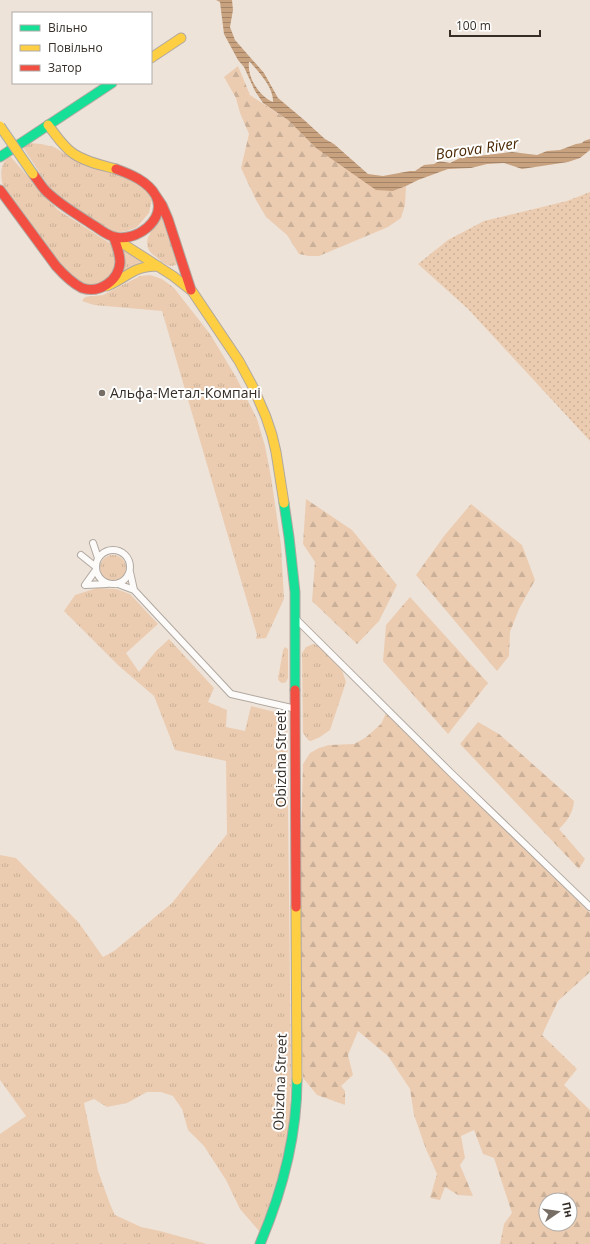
<svg xmlns="http://www.w3.org/2000/svg" width="590" height="1244" font-family="'Open Sans',sans-serif">
<style>
.grass{fill:url(#grass-tufts)}
.forest{fill:url(#forest-firs);fill-rule:evenodd}
.garden{fill:url(#garden-dots)}
.water{fill:url(#water-rules);fill-rule:evenodd}
.lines{fill:none;stroke-linecap:round;stroke-linejoin:round}
.street-casing{stroke:#b0a8a0;stroke-width:8}
.fast-casing{stroke:#b0a8a0;stroke-width:11}
.slow-casing{stroke:#b0a8a0;stroke-width:11}
.jam-casing{stroke:#b0a8a0;stroke-width:11}
.street{stroke:#fcfbf9;stroke-width:6}
.fast{stroke:#16e098;stroke-width:9}
.slow{stroke:#ffcf43;stroke-width:9}
.jam{stroke:#f24e42;stroke-width:9}
.slow-bridge-casing{stroke:#a3aaae;stroke-width:11;stroke-linecap:butt}
.slow-bridge{stroke:#ffcf43;stroke-width:9}
.poi-dot{fill:#766d65;stroke:#fff;stroke-width:1.5}
.labels{text-anchor:middle;stroke-width:4;stroke-linejoin:round;paint-order:stroke}
.poi-label{font-size:14px;fill:#352d26;stroke:#fff;text-anchor:start}
.street-label{font-size:14px;fill:#352d26;stroke:#fff}
.water-label{font-size:15px;font-style:italic;fill:#4c2a05;stroke:#fff}
</style>
<defs>
<pattern id="grass-tufts" width="24" height="20" patternUnits="userSpaceOnUse"><rect width="24" height="20" fill="#ebccb1"/><path d="M3 7l-1-3M5 7V3M7 7l1-3M15 17l-1-3M17 17v-4M19 17l1-3" fill="none" stroke="#cab098"/></pattern>
<pattern id="forest-firs" width="22" height="20" patternUnits="userSpaceOnUse"><rect width="22" height="20" fill="#ebccb1"/><path d="M5 1l3.5 6h-7zM16 11l3.5 6h-7z" fill="#cab098"/></pattern>
<pattern id="garden-dots" width="8" height="8" patternUnits="userSpaceOnUse"><rect width="8" height="8" fill="#ebccb1"/><path d="M2 2h.1M6 6h.1" fill="none" stroke="#cab098" stroke-width="1.8" stroke-linecap="round"/></pattern>
<pattern id="water-rules" width="6" height="5" patternUnits="userSpaceOnUse"><rect width="6" height="5" fill="#c8a17f"/><path d="M0 2.5h6" fill="none" stroke="#a38468"/></pattern>
</defs>
<rect width="100%" height="100%" fill="#eee3d9"/>
<path class="grass" d="M31,143L41,144L54,147L72,158L129,179L140,184L150,193L152,199L149,213L137,227L127,231L115,233L95,222L75,210L51,190L22,146Z
M10,156L32,181L39,191L58,210L111,244L113,246L116,267L109,278L95,287L73,281L3,186C0,174 0,163 10,156Z
M161,216L177,264L173,266C166,266 161,261 156,257C137,244 153,230 161,216Z
M122,247L145,261L139,263L118,279L124,258Z
M150,275L162,279L174,288L210,334L236,377L257,419L265,446L271,477L281,545L284,599L266,638L256,639L257,635L162,311L94,305L82,301L85,297L103,295L140,276Z
M100 568a13 13 0 1 1 26 0a13 13 0 1 1-26 0Z
M97,588L116,589L130,594L158,624L126,653L139,672L156,651L169,639L214,688L208,702L227,710L226,727L245,731L251,706L287,715L291,1074L290,1124L287,1149L260,1232L240,1209L226,1180L204,1146L188,1130L182,1109L173,1096L161,1092H147L127,1103L107,1107L94,1099L84,1103L98,1171L110,1204L115,1215L141,1227L160,1231L207,1244H0V1134L26,1116L0,1080V855L16,858L79,923L103,957L114,951L172,903L227,834L226,761L175,750L154,696L119,666L64,611L75,595Z
M313,644L317,645L342,670L346,682L330,730L320,737L311,741L308,740L303,733L302,653L306,647Z
M285,647L288,649V678L286,682C282,684 280,683 278,679L283,650Z"/>
<path class="forest" d="M238,66L250,95L288,120L316,148L393,191L406,186L405,205L401,218L388,227L319,256H309L299,254L287,235L266,217L256,200L241,168L249,134L240,113L236,98L224,77Z
M306,499L352,530L397,585L379,621L357,644L312,601L315,562L303,544Z
M471,504L522,545L535,580L519,609L510,632L509,656L497,671L416,575L444,536Z
M410,597L488,683L448,734L383,661L386,625Z
M386,713L590,913V972L558,1001L542,1035L577,1069L564,1085L590,1110V1244H500L504,1224L512,1213L494,1158L483,1154L474,1130L461,1136L465,1158L460,1165L473,1196L458,1195L445,1187L440,1200L430,1198L437,1174L426,1149L414,1115L410,1089L388,1056L358,1031L348,1055L353,1075L341,1086L345,1091V1105L317,1095L303,1078L300,979V884L303,764L310,753L319,748L329,745L354,744L365,738L381,724ZM546,1200H570V1224H546Z
M478,722L499,734L574,801C573,813 568,820 559,829L585,859L579,869L460,744Z"/>
<path class="garden" d="M590,192V441L468,309L418,264L448,240L484,221L567,201Z"/>
<path class="water" d="M216,0H232L233,10L230,27L235,40L264,73L278,98L303,119L325,139L334,144L368,174L383,176L410,171H415L424,165L434,164L439,161L450,163L460,158L512,152L537,155L547,151L560,150L576,144L582,143L584,141L590,139V150L580,158L568,162L522,169L504,163L487,164L471,168L448,169L418,180L406,186L393,191L376,190L316,148L288,120L263,103L255,91L244,67L238,60L224,34L220,2ZM249,62H250C259,72 274,88 273,102C259,96 247,77 249,62Z"/>
<g class="lines">
<g class="street-casing">
<path id="street" d="M93,543L98,558
M96 567a17 17 0 1 1 34 0a17 17 0 1 1-34 0Z
M81,555L96,567
M95,571L85,585L107,584
M118,584L134,590L130,572
M134,590L231,694L296,709
M295,618L451,773L590,907"/>
</g>
<g class="fast-casing">
<path id="fast" d="M0,157L112,83
M284,503L289,537L295,592V690
M260,1244C282,1192 297,1137 297,1080"/>
</g>
<g class="slow-casing">
<path id="slow" d="M151,58L181,38
M48,125C56,135 63,147 74,154C86,162 101,165 116,169
M114,238L173,276L192,291L239,361L253,387L266,417L272,435L276,452L284,503
M107,286C128,277 133,266 158,266
M296,907L297,1080"/>
</g>
<g class="jam-casing">
<path id="jam" d="M33,174C38,180 42,188 48,193C62,206 78,215 93,225C100,229 107,236 115,237C136,242 167,220 156,196C148,181 130,174 116,169
M0,190L56,266C64,275 72,283 82,288C100,294 119,280 120,262C120,254 117,246 114,238
M156,196L162,205L168,219L191,290
M295,690L296,907"/>
</g>
<use href="#street" class="street"/>
<use href="#fast" class="fast"/>
<use href="#slow" class="slow"/>
<use href="#jam" class="jam"/>
<g class="slow-bridge-casing">
<path id="slow-bridge" d="M0,126L33,174"/>
</g>
<use href="#slow-bridge" class="slow-bridge"/>
</g>
<circle class="poi-dot" cx="102" cy="393" r="4"/>
<g class="labels">
<g class="poi-label">
<text x="110" y="398">Альфа-Метал-Компані</text>
</g>
<g class="street-label">
<text transform="translate(281 759) rotate(-90)" y="5">Obizdna Street</text>
<text transform="translate(280 1082) rotate(-88)" y="5">Obizdna Street</text>
</g>
<g class="water-label">
<text transform="translate(477 149) rotate(-8)" y="5">Borova River</text>
</g>
</g>
<rect x="12" y="12" width="140" height="72" fill="#ffffff" stroke="#aeaba8"/>
<rect x="20" y="25" width="20" height="6" fill="#16e098" stroke="#aeaba8"/>
<text x="48" y="32" font-size="12" fill="#352d26">Вільно</text>
<rect x="20" y="45" width="20" height="6" fill="#ffcf43" stroke="#aeaba8"/>
<text x="48" y="52" font-size="12" fill="#352d26">Повільно</text>
<rect x="20" y="65" width="20" height="6" fill="#f24e42" stroke="#aeaba8"/>
<text x="48" y="72" font-size="12" fill="#352d26">Затор</text>
<g transform="translate(558 1212) rotate(77)"><circle r="19" fill="#ffffff" stroke="#aeaba8"/>
<path d="M0-3L7 15L0 10L-7 15Z" fill="#766d65"/>
<text y="-6" font-size="11" font-weight="bold" text-anchor="middle" fill="#352d26">Пн</text>
</g>
<path d="M450 30v6h90v-6" fill="none" stroke="#352d26" stroke-width="2"/>
<text x="456" y="30" font-size="12" fill="#352d26" stroke="#ffffff" stroke-width="3" paint-order="stroke">100 m</text>
</svg>
